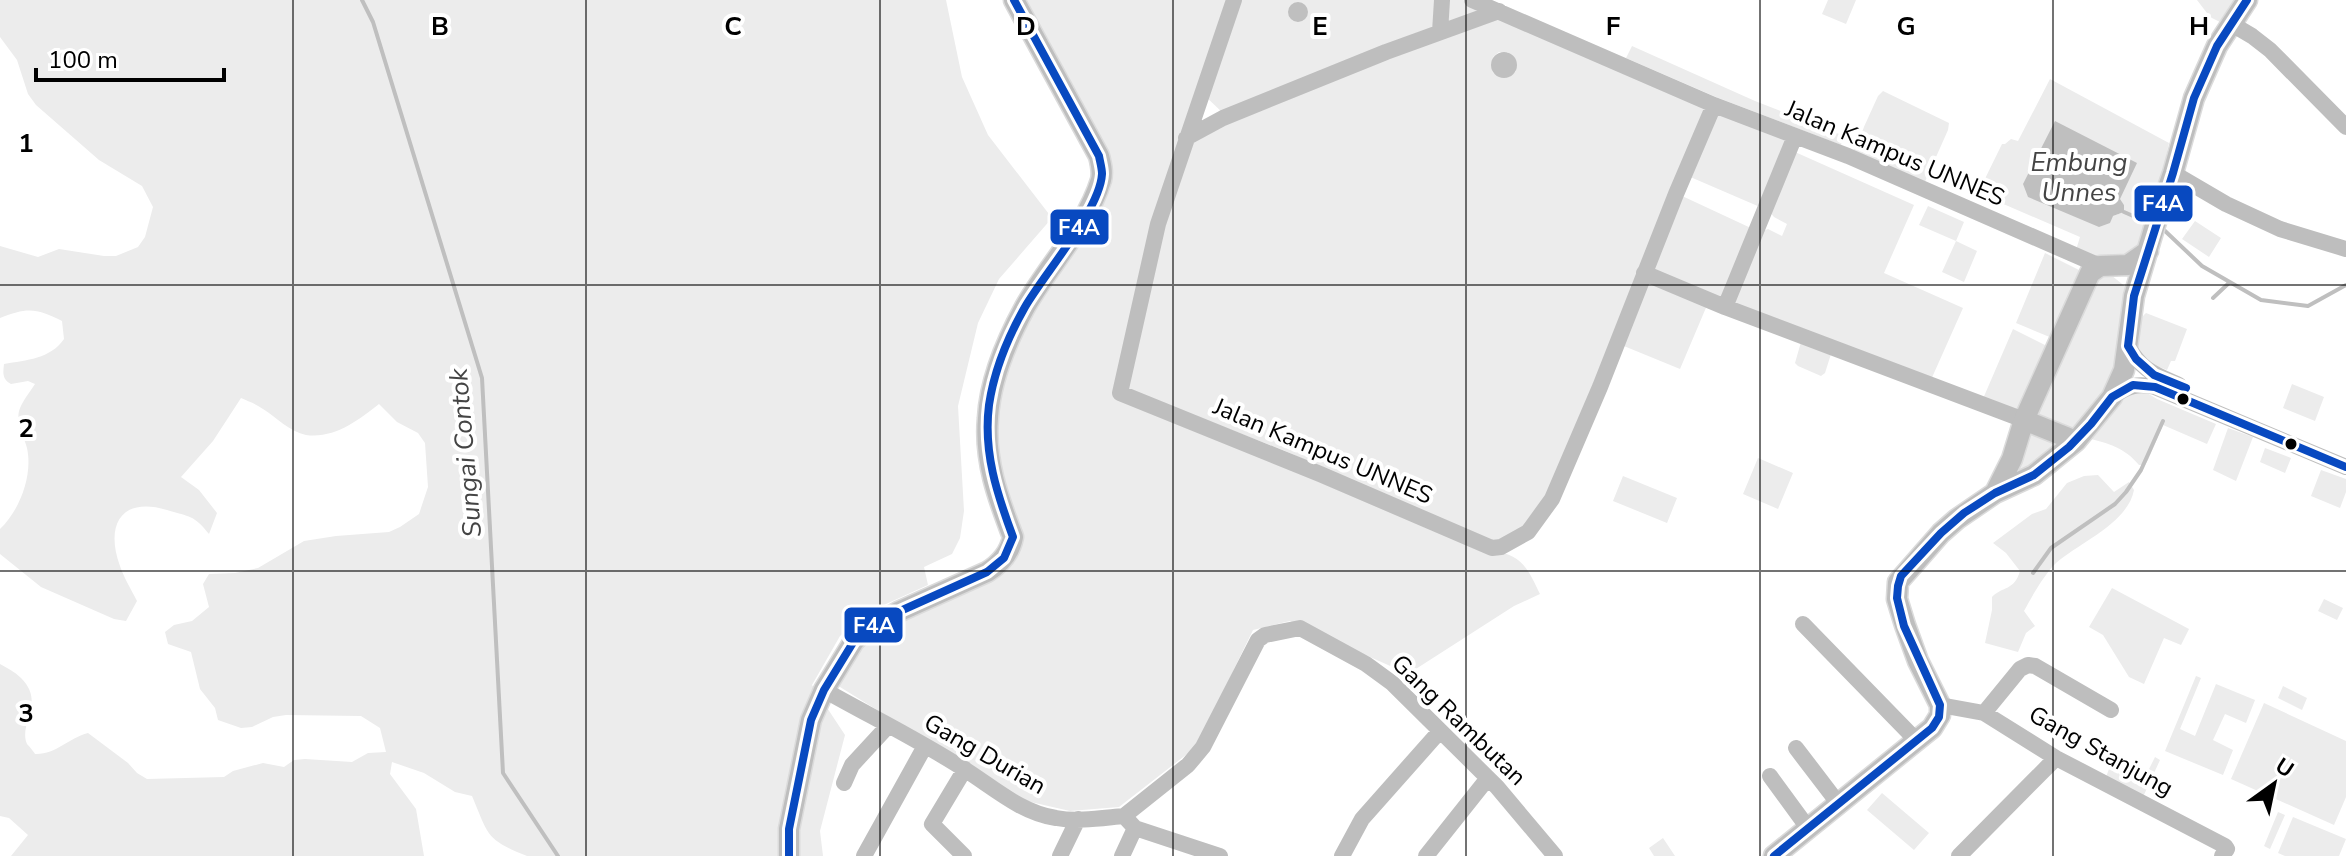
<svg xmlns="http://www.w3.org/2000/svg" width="2346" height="856" font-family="'Nunito Sans',sans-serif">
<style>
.green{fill:#ececec;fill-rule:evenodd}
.water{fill:#bfbfbf}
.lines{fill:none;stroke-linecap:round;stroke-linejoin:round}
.stream{stroke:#bfbfbf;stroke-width:4}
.major-casing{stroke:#dbdbdb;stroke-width:23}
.minor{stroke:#bebebe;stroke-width:16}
.major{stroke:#bebebe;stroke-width:20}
.bus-1-casing{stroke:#fff;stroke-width:14}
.bus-1{stroke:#0849c0;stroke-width:8}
.grid{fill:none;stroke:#000;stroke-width:2;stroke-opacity:0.55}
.bus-dot{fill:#000;stroke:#fff;stroke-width:3}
.labels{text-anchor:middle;stroke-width:8;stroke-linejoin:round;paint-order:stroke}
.street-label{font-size:24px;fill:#000;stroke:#fff}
.water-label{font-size:26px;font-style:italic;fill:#444;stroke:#fff}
.grid-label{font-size:26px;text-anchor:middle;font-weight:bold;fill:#000;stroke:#fff;stroke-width:8;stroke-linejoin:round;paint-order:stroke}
.line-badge{stroke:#fff;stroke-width:3}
.badge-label{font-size:22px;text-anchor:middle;font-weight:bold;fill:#fff}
</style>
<rect width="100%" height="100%" fill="#fff"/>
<path class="green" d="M0,0H946L962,77L988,135L1052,218L999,279L978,323L958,406L964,511L960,538L952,554L924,567L928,585L864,614L840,636L812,685L845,735L820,831L823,856H527C485,839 489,836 472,796L455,792L424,773L392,762L390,774L416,809L424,856H11L28,835L9,818L0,816V664C7,668 15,672 21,678C46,703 18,723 27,744C28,745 35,753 35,754C55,755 69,738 88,733L128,763L137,773L147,779L224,777L233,771L263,763L284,767L294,760L305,759L352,762L368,753L386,752L380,728L361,716L286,715L273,717L252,727L241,728L218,720L215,708L200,689L191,652L168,644L165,632L174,625L192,621L209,607L203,584L209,574L235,573L258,568L304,541L336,536L389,532L400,527L419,514L428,487L425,443L418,433L397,422L379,404C359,420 334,439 306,435C290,432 276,417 263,409C256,404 248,401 241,398L213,441L181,477L199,490L217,513L209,534C194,515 190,517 167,510C121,496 105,525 120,566C124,578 131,589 137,601L126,621L114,619L41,587L0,554V529C20,510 33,475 27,448C24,436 16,424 19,411C22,401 30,392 35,384L28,381L11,384C2,379 3,373 4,364C27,360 50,359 64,339L62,321C37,308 27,307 0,318V246L38,257L59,249L104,256H116L138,247L145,237L153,207L142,186L99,160L36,105L28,94L17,60L0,37Z
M1021,0H1230L1116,395L1492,551C1522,554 1528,569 1540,594L1514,606L1408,674L1290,621L1253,630L1196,747L1119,807L1070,811L1022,800L832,682L866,632L1014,549L997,479L993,415L1010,350L1106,177Z
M1237,0H1439L1437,30L1224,114L1203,94Z
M1446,0H1463L1489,11L1444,28Z
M1828,0H1856L1846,24L1822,14Z
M2197,0H2238L2222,23L2210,17Z
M1499,14L1709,107L1548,498L1526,529L1495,543L1283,450L1125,389L1161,224L1188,140ZM1499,52H1508L1516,71L1509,77L1493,73L1491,65L1493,57Z
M1632,46L1755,101L1844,136L1841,145L1716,97L1626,58Z
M2050,79L2169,143C2162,175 2153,229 2134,256L2110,262L2076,250L2080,237L1978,193L2002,144H2005L2011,139L2018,141ZM2055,121L2124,205V212L2113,216Z
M1883,91L1949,123L1948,130L1924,184L1853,151L1878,96Z
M1717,111L1789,139L1760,207L1688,176Z
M1795,152L1914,205L1884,273L1963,308L1930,382L1733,307L1761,232L1768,229L1782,236L1787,224L1774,217L1769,211Z
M1680,195L1753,229L1722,303L1649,271Z
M1928,206L1964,222L1956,241L1977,251L1964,282L1942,272L1956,241L1919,225Z
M2195,221L2221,238L2209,257L2182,239Z
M2045,253L2081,271L2052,338L2016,323Z
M2106,271L2127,288L2121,369L2076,433L2033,417L2086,285Z
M1646,278L1708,303L1680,369L1619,344Z
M2146,313L2187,329L2175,361H2171L2167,370C2159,367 2148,363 2142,357C2132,347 2136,321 2146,313Z
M2013,329L2047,346L2023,412L1982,401Z
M1801,342L1831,354L1825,373L1821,376L1798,366L1795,363Z
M2292,384L2324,397L2315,421L2283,408Z
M2144,391L2157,399L2216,424L2207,444L2163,425L2148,460L2145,465H2139C2125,448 2108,443 2087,438L2119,398Z
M2027,425L2068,442L2005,486Z
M2228,428L2253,437L2236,481L2213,470Z
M2265,448L2291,458L2285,473L2260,462Z
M1758,458L1793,473L1778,509L1743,494Z
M2321,470L2346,479V492L2340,508L2311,496Z
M1623,476L1677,498L1667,523L1613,501Z
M2084,476L2098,475L2114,492L2129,482L2134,490C2128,523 2079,543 2056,563C2044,575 2032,596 2024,611L2035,626L2026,633L2018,652L1985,643L1992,610V597C2003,586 2014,591 2020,571L2006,553L1993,543L2032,514L2046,509L2067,483Z
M2112,588L2189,629L2181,645L2164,638L2144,684L2129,677L2103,635L2089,627Z
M2324,599L2343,608L2337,620L2318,611Z
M2196,676L2201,678L2180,729L2195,736L2216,684L2255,700L2246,723L2225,714L2213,740L2233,750L2223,775L2165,751Z
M2283,686L2307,698L2302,710L2278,698Z
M2264,703L2346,741V797L2334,825L2231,779Z
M2155,757L2160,760L2143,797L2106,777L2112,761L2146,775Z
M1882,793L1929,833L1914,850L1867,810Z
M2278,812L2285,815L2270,849L2264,846Z
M2293,817L2346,839L2339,856H2285L2278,853Z
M1663,838L1675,856H1654L1649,848Z"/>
<path class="water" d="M1288 12a10 10 0 1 1 20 0a10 10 0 1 1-20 0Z
M1491 65a13 13 0 1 1 26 0a13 13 0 1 1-26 0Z
M2055,121L2137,163L2120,199L2124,205V212L2113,216L2110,223L2099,227L2028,197L2023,184Z"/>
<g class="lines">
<path class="stream" d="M362,0L373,22L482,378L503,773L558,856
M2124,212L2147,222
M2163,229L2202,266L2261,300L2308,306L2346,285
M2213,298L2230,282
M2033,573L2051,548L2115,504L2126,492L2141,470L2163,421"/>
<g class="major-casing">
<path id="major" d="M2024,420L2076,441
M1995,493L2012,459L2024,420L2090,273L2100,266L2128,265L2148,251
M789,856V829L811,720L824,690L854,641L865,630L898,612L987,572C1000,564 1010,553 1013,537C998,498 984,460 988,418C990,380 1007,340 1025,307C1048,266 1087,226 1101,180C1103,172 1101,164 1099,156L1014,0
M1774,856L1932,728L1940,715V705L1918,661L1905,625L1897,599L1898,582L1941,533L1957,519L1995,493L2034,475L2076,441L2112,397L2124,370L2134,296L2155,225L2173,173L2194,98L2217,46L2247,0"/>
</g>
<path class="minor" d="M1234,0L1158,224L1120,393L1320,474L1492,548L1501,547L1528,532L1552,499L1600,387L1676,194L1714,105
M1472,0L1714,105L1848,156L2100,266
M2230,23L2252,36L2270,50L2346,127
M1440,32L1442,0
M1186,138L1223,118L1386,52L1499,11
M2173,173L2226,204L2280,229L2346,249
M1644,273L1725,307L2024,420
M1725,307L1795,136
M2128,346C2141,370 2154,374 2179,385
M2112,397C2127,386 2137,383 2155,387L2346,467
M1803,624L1917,741
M824,690C870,716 919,740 964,769C993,787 1021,813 1056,818C1078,822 1102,818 1124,816L1135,828L1220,856
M1940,705L1984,713L2056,758L2225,846L2227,849L2222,856
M1984,713L2020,669L2028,665L2035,666L2111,710
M1796,748L1838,803
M1770,776L1808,828
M844,783L852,765L888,726
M1124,816L1188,765L1203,747L1258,640L1265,635L1300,628L1366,664L1392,683L1497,787L1555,856
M864,856L925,746
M964,856L932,824L965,769
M1060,856L1078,819
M1122,856L1135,828
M1342,856L1362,819L1440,731
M1426,856L1488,778
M1959,856L2056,758"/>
<use href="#major" class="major"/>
<g class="bus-1-casing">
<path id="bus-1" d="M2186,388L2154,375L2136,359L2128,346L2134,296L2173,173L2194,98L2217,46L2247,0
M789,856V829L811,720L824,690L854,641L865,630L898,612L987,572L1004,558L1013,537C997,494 983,452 989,405C994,371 1008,337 1025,307C1044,274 1100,210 1102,174C1102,168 1100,162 1099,156L1014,0
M1774,856L1932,728L1939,717L1940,705L1904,626L1897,598L1898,586L1901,576L1941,533L1964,513L1995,493L2034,475L2069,447L2091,424L2112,397L2133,385L2155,387L2346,467"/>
</g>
<use href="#bus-1" class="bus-1"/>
</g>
<path class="grid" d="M293,0V856M586,0V856M880,0V856M1173,0V856M1466,0V856M1760,0V856M2053,0V856M0,285H2346M0,571H2346"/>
<g class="bus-dot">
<circle cx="2183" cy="399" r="7"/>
<circle cx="2291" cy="444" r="7"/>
</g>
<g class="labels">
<g class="street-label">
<text transform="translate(1895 153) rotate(23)" y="8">Jalan Kampus UNNES</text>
<text transform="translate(1323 451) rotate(23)" y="8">Jalan Kampus UNNES</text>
<text transform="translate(1459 720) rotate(44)" y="8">Gang Rambutan</text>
<text transform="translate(2101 751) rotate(29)" y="8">Gang Stanjung</text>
<text transform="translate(985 754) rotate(30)" y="8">Gang Durian</text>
</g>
<g class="water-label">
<text x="2079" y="171">Embung<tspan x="2079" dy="30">Unnes</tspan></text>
<text transform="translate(465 453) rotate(-95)" y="9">Sungai Contok</text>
</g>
</g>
<g class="grid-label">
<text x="440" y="35">B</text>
<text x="733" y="35">C</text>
<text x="1026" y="35">D</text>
<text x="1320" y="35">E</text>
<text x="1613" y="35">F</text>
<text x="1906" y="35">G</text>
<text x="2199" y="35">H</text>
<text x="26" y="152">1</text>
<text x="26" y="437">2</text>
<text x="26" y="722">3</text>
</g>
<g class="line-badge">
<rect x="2133" y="184" width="61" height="39" rx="8" fill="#0849c0"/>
<rect x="1049" y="208" width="61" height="38" rx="8" fill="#0849c0"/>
<rect x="843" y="606" width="61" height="38" rx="8" fill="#0849c0"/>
</g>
<g class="badge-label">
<text x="2163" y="211">F4A</text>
<text x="1079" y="235">F4A</text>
<text x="874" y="633">F4A</text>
</g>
<g transform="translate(2274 784) rotate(33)" stroke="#ffffff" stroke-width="6" paint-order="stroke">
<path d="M0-6L14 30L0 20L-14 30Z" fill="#000000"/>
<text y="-12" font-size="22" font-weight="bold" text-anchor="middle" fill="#000000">U</text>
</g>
<path d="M36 68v12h188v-12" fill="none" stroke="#000000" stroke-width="4"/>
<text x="48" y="68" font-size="24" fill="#000000" stroke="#ffffff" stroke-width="6" paint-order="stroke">100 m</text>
</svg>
